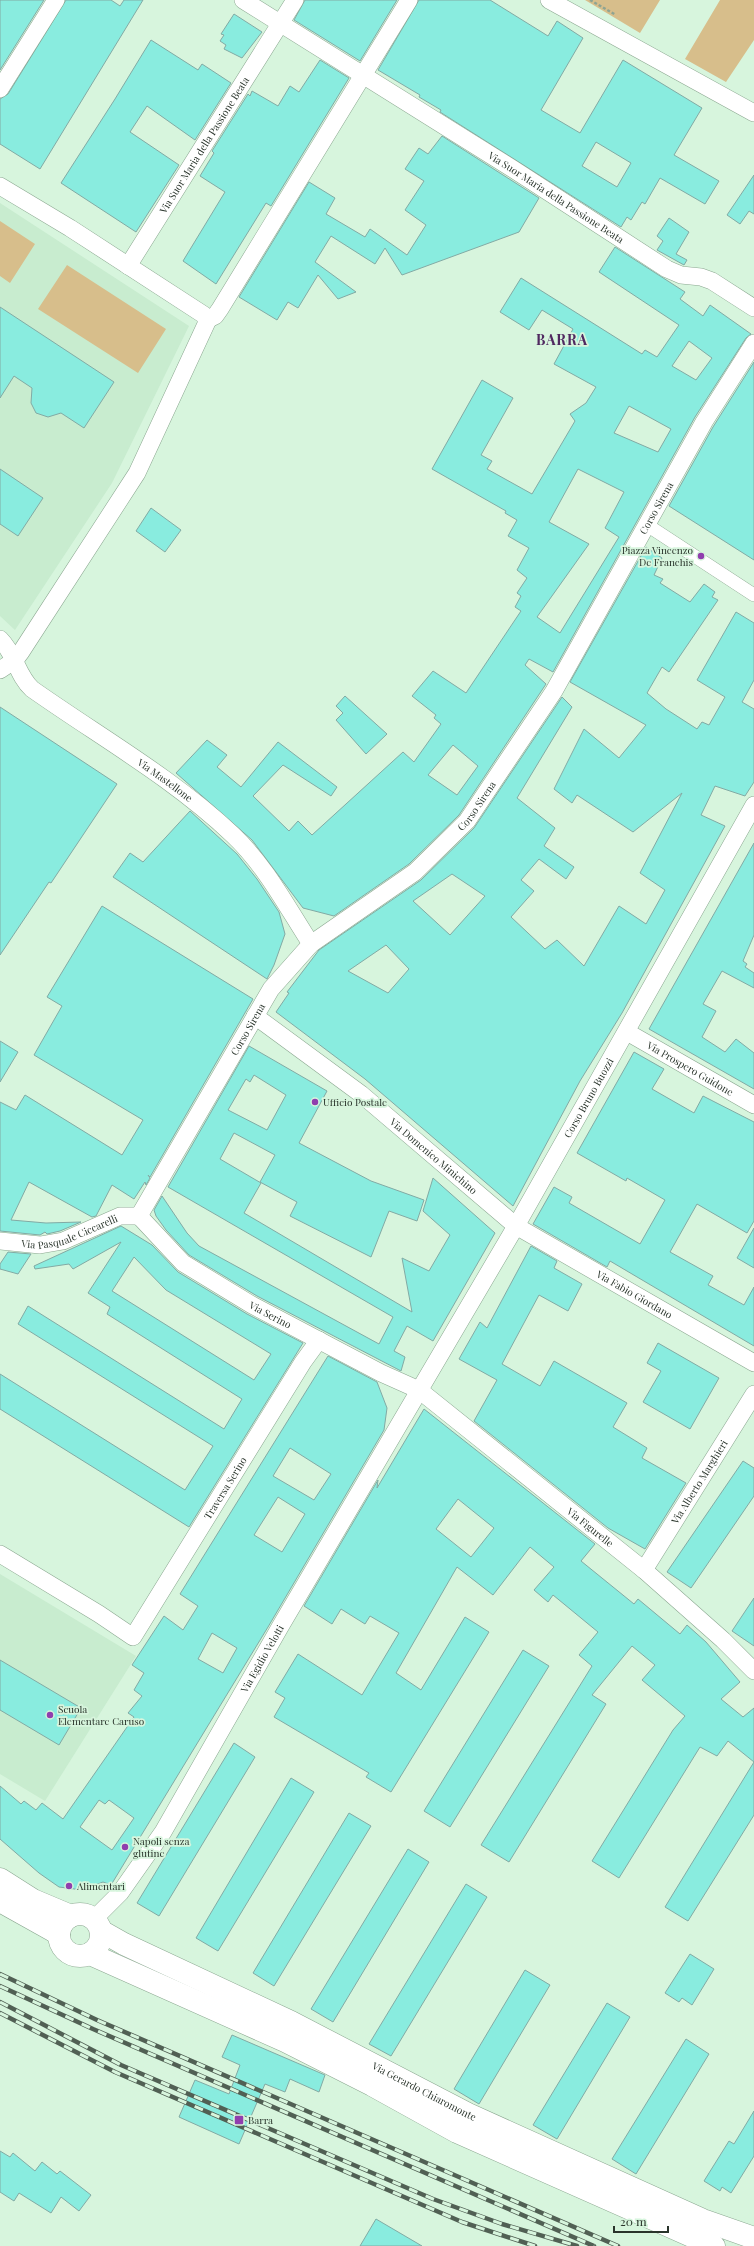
<svg xmlns="http://www.w3.org/2000/svg" width="754" height="2246" font-family="'Playfair Display',serif">
<style>
.built{fill:#c8eccf}
.green{fill:#d7be8b}
.building{fill:#89ecdf;stroke:#82aaa4;fill-rule:evenodd}
.lines{fill:none;stroke-linecap:round;stroke-linejoin:round}
.pedestrian-casing{stroke:#8ba790;stroke-width:14}
.minor-casing{stroke:#8ba790;stroke-width:18}
.tertiary-casing{stroke:#8ba790;stroke-width:23}
.path{stroke:#8ea492;stroke-width:2.5;stroke-dasharray:3 2;stroke-linecap:butt}
.pedestrian{stroke:#fff;stroke-width:13}
.minor{stroke:#fff;stroke-width:17}
.tertiary{stroke:#fff;stroke-width:22}
.rail-casing{stroke:#516054;stroke-width:4.5}
.rail{stroke:#d7f5dd;stroke-width:3;stroke-dasharray:9;stroke-linecap:butt}
.poi-dot{fill:#903eae;stroke:#d7f5dd;stroke-width:1.5}
.labels{text-anchor:middle;stroke-width:3.5;stroke-linejoin:round;paint-order:stroke}
.street-label{font-size:10px;fill:#29342b;stroke:#d7f5dd}
.poi-label{font-size:10px;fill:#29342b;stroke:#d7f5dd;text-anchor:start}
.district-label{font-size:14px;font-weight:bold;letter-spacing:1px;fill:#502960;stroke:#d7f5dd}
</style>
<rect width="100%" height="100%" fill="#d7f5dd"/>
<path class="built" d="M0,203L189,326L112,483L15,630L0,616Z
M0,1574L136,1656L45,1801L0,1774Z"/>
<path class="green" d="M585,0H660L640,33Z
M720,0H754V40L726,82L685,59Z
M0,221L35,244L10,283L0,276Z
M67,265L166,329L138,373L38,309Z"/>
<path class="building" d="M0,0H44L0,70Z
M66,0H111L120,6L124,0H143L40,169L0,144V99L8,94Z
M305,0H397L360,61L294,20Z
M419,0H490L548,36L557,21L583,38L541,110L580,133L623,60L702,108L674,155L719,181L705,204L660,178L645,204L642,202L631,220L627,217L621,227L440,112L441,110L419,97L420,95L378,70ZM596,142L631,163L617,187L582,166Z
M234,14L262,32L242,58L224,49L226,45L220,41L224,35L221,34Z
M151,40L198,70L202,64L231,83L195,140L147,106L130,132L179,165L136,232L61,183L115,99Z
M320,60L349,78L271,206L266,203L216,284L183,261L225,192L200,176L214,153L212,151L248,94L250,96L252,91L278,106L290,86L299,92Z
M442,136L539,198L519,232L402,275L385,248L375,264L331,236L315,262L356,292L338,299L318,275L298,308L288,302L277,320L239,297L309,182L335,198L326,214L365,237L370,229L407,255L426,225L405,210L424,181L405,169L419,148L428,154Z
M754,175V214L749,211L740,224L727,215Z
M669,218L689,232L676,254L687,260L684,265L657,250L663,241L657,236Z
M615,247L685,292L680,299L703,316L710,305L751,334L746,338L695,417L553,672L529,659L525,665L546,684L459,815L409,864L334,916L303,908L252,840L176,773L207,740L227,755L217,767L241,787L278,742L337,787L331,796L283,765L253,796L289,831L298,821L312,835L403,752L414,762L441,724L434,718L436,715L412,696L433,671L466,693L521,611L515,607L521,596L517,593L527,578L517,570L529,548L508,536L517,520L505,513L506,511L432,469L482,380L513,398L481,455L492,461L487,469L532,494L575,421L570,414L586,403L596,387L554,364L573,329L542,310L529,330L500,312L521,278L642,354L645,350L657,357L679,325L599,272ZM689,341L712,358L696,380L672,366ZM629,406L671,429L658,452L614,433ZM578,469L624,492L605,528L619,537L560,633L537,617L589,544L549,522ZM453,745L478,766L457,795L428,775Z
M0,307L114,382L84,428L61,413L48,417L36,413L31,403L32,388L14,376L0,398Z
M754,362V560L669,506L713,427Z
M0,469L43,498L18,536L0,524Z
M151,508L181,530L165,552L136,531Z
M646,547L662,558L654,575L663,579L660,583L690,602L704,584L715,592L712,597L718,600L669,672L662,667L647,693L666,709L697,729L702,722L709,725L725,697L697,680L736,612L754,623V680L742,702L754,709V782L745,796L715,786L701,815L725,826L622,1013L580,1081L513,1206L365,1079L276,1012L289,993L287,992L319,950L421,880L474,828L562,697L572,707L517,798L555,828L544,846L574,867L566,879L539,859L521,880L534,891L511,917L545,949L557,940L584,966L619,906L646,924L665,890L640,873L682,793L633,832L577,795L572,803L554,789L584,729L619,758L646,725L570,682ZM452,874L485,896L450,935L413,901ZM386,945L409,969L388,993L348,971Z
M345,696L387,734L366,754L336,720L343,713L336,706Z
M0,707L117,784L51,883L49,882L0,955Z
M190,811L237,854L257,879L279,912L285,934L274,965L267,979L113,877L130,853L143,862Z
M754,843V935L743,961L747,964L745,967L754,973V988L722,971L703,1004L716,1011L702,1037L725,1052L736,1039L754,1053V1089L649,1029Z
M102,906L253,999L150,1177L148,1175L150,1178L146,1185L145,1182L134,1199L112,1185L96,1216L92,1217L29,1182L11,1220L46,1223L81,1222L60,1231L47,1234L45,1232L40,1235L0,1231V1102L16,1110L25,1095L122,1155L143,1120L34,1055L62,1006L47,997Z
M0,1041L18,1052L0,1082Z
M249,1046L327,1091L299,1143L371,1181L424,1200L417,1221L389,1211L371,1257L290,1216L297,1202L260,1182L275,1155L234,1133L220,1159L261,1183L244,1213L412,1312L402,1258L429,1271L450,1235L423,1211L433,1178L495,1233L433,1341L407,1326L394,1351L405,1357L401,1371L257,1296L189,1255L166,1230L156,1216L154,1210L162,1196L187,1233L199,1246L379,1344L393,1317L168,1187ZM254,1075L286,1095L267,1130L228,1110L246,1079L250,1082Z
M634,1052L664,1069L652,1089L694,1113L703,1096L754,1122V1221L747,1233L697,1204L670,1252L713,1276L708,1285L744,1305L754,1287V1346L610,1261L607,1267L533,1224L554,1187L572,1197L569,1203L640,1244L665,1200L627,1178L626,1181L577,1153Z
M121,1226L152,1245L178,1272L247,1314L303,1343L189,1527L0,1409V1374L185,1490L213,1446L18,1324L28,1306L224,1429L242,1399L107,1314L110,1307L88,1293L121,1242L73,1269L69,1264L35,1269L34,1266ZM134,1257L166,1290L271,1354L254,1380L112,1291Z
M754,1228V1268L737,1258Z
M531,1246L557,1261L554,1268L582,1284L568,1311L539,1295L502,1364L540,1386L554,1361L627,1403L613,1427L647,1448L642,1458L686,1483L645,1549L608,1528L474,1421L497,1380L459,1359L480,1322L487,1328Z
M8,1252L31,1254L18,1274L0,1269V1264Z
M658,1343L719,1378L690,1429L643,1402L661,1371L647,1363Z
M328,1356L377,1382L387,1408L384,1430L268,1627L111,1885L103,1882L82,1890L59,1887L39,1873L0,1839V1786L21,1804L24,1801L36,1810L42,1803L63,1819L134,1717L128,1713L142,1696L134,1690L144,1673L132,1665L164,1616L183,1630L198,1606L180,1594ZM290,1448L331,1474L314,1500L273,1476ZM278,1497L305,1514L282,1552L254,1535ZM212,1633L237,1648L223,1673L198,1659ZM99,1800L105,1804L109,1800L134,1818L112,1850L80,1827Z
M424,1409L595,1544L581,1561L634,1604L638,1599L680,1634L687,1625L706,1642L740,1682L721,1699L743,1717L754,1708V1762L728,1741L717,1756L700,1747L619,1878L592,1861L673,1730L685,1716L642,1680L655,1665L632,1646L592,1695L606,1704L509,1862L481,1845L592,1666L579,1655L598,1632L553,1595L548,1602L534,1590L554,1567L530,1547L493,1595L457,1567L396,1673L421,1690L465,1617L489,1632L391,1792L366,1777L369,1773L274,1717L285,1698L275,1692L298,1654L362,1695L399,1633L370,1616L365,1624L341,1609L332,1624L304,1606L378,1480L377,1488ZM458,1499L494,1528L471,1557L436,1529Z
M743,1461L754,1468V1496L691,1588L667,1572Z
M754,1598V1646L732,1631Z
M523,1650L549,1666L450,1827L424,1811Z
M0,1660L81,1708L59,1745L0,1710Z
M234,1743L255,1757L159,1916L137,1903Z
M754,1762V1815L688,1921L665,1907Z
M291,1778L314,1792L218,1951L196,1938Z
M349,1813L371,1826L274,1986L253,1973Z
M408,1849L429,1862L333,2022L311,2009Z
M466,1884L487,1897L391,2056L369,2044Z
M690,1954L714,1969L692,2005L682,1998L679,2002L665,1993Z
M525,1970L550,1985L479,2104L454,2089Z
M607,2003L630,2017L557,2139L533,2125Z
M232,2035L325,2075L319,2092L290,2079L285,2092L265,2084L239,2144L179,2117L195,2080L229,2094L240,2065L222,2057Z
M686,2039L709,2054L636,2174L612,2159Z
M754,2111V2156L731,2193L722,2187L720,2191L704,2181L729,2141L734,2144Z
M0,2151L10,2157L13,2153L35,2171L42,2162L57,2174L60,2171L91,2195L79,2211L61,2197L51,2213L19,2193L14,2201L0,2192Z
M376,2219L422,2246H360Z"/>
<g class="lines">
<g class="pedestrian-casing">
<path id="pedestrian" d="M647,525L754,595"/>
</g>
<g class="minor-casing">
<g id="minor">
<path id="s1" d="M243,0L513,169L667,269L681,275L701,277L712,281L754,308"/>
<path d="M549,0L754,113"/>
<path d="M0,89L56,0"/>
<path d="M0,186L70,228L204,315L207,322L137,473L21,652L15,660L0,670"/>
<path id="s2" d="M128,266L295,0"/>
<path d="M207,320L215,316L220,309L409,0"/>
<path id="s3" d="M0,639C16,655 17,675 32,689C100,737 173,778 233,835C265,865 287,907 311,944"/>
<path id="s4" d="M255,1016L361,1094L516,1226L754,1363"/>
<path id="s5" d="M627,1032L754,1105"/>
<path id="s6" d="M139,1216L271,989L311,944L415,872L467,821L554,691L704,422L754,343"/>
<path id="s7" d="M139,1216L183,1263L252,1305L381,1373L419,1390L644,1570L723,1640L754,1671"/>
<path id="s8" d="M0,1241L40,1245L63,1241L120,1216H139"/>
<path id="s9" d="M0,1554L99,1614L133,1637L303,1362L319,1340"/>
<path id="s10" d="M644,1570L754,1394"/>
<path id="s11" d="M94,1919L120,1893L163,1832L280,1627L516,1226L754,805"/>
</g>
</g>
<g class="tertiary-casing">
<g id="tertiary">
<path d="M0,1879L33,1900L71,1916"/>
<path d="M0,1901L59,1934"/>
<circle cx="80" cy="1935" r="21"/>
<path id="s12" d="M101,1931L124,1944L291,2022L468,2114L703,2220L754,2238"/>
<path d="M90,1954L285,2041L372,2085L457,2132L714,2246"/>
</g>
</g>
<path class="path" d="M590,0L616,15"/>
<use href="#pedestrian" class="pedestrian"/>
<use href="#minor" class="minor"/>
<use href="#tertiary" class="tertiary"/>
<g class="rail-casing">
<path id="rail" d="M0,1974L97,2020L618,2246
M0,1986L93,2029L594,2246
M0,2002L121,2065L433,2199L502,2224L577,2246
M0,2013L115,2072L462,2222L535,2246"/>
</g>
<use href="#rail" class="rail"/>
</g>
<g class="poi-dot">
<circle cx="701" cy="556" r="4"/>
<circle cx="315" cy="1102" r="4"/>
<circle cx="50" cy="1715" r="4"/>
<circle cx="125" cy="1847" r="4"/>
<circle cx="69" cy="1886" r="4"/>
<rect x="234" y="2115" width="10" height="10" rx="2"/>
</g>
<g class="labels">
<g class="street-label">
<text dy="4" stroke="none"><textPath href="#s2" startOffset="143">Via Suor Maria della Passione Beata</textPath></text>
<text dy="4" stroke="none"><textPath href="#s1" startOffset="370">Via Suor Maria della Passione Beata</textPath></text>
<text dy="4" stroke="none"><textPath href="#s6" startOffset="888">Corso Sirena</textPath></text>
<text dy="4" stroke="none"><textPath href="#s3" startOffset="221">Via Mastellone</textPath></text>
<text dy="4" stroke="none"><textPath href="#s6" startOffset="540">Corso Sirena</textPath></text>
<text dy="4" stroke="none"><textPath href="#s6" startOffset="216">Corso Sirena</textPath></text>
<text dy="4" stroke="none"><textPath href="#s5" startOffset="73">Via Prospero Guidone</textPath></text>
<text dy="4" stroke="none"><textPath href="#s11" startOffset="960">Corso Bruno Buozzi</textPath></text>
<text dy="4" stroke="none"><textPath href="#s4" startOffset="227">Via Domenico Minichino</textPath></text>
<text dy="4" stroke="none"><textPath href="#s8" startOffset="72">Via Pasquale Ciccarelli</textPath></text>
<text dy="4" stroke="none"><textPath href="#s4" startOffset="472">Via Fabio Giordano</textPath></text>
<text dy="4" stroke="none"><textPath href="#s7" startOffset="166">Via Serino</textPath></text>
<text dy="4" stroke="none"><textPath href="#s10" startOffset="104">Via Alberto Marghieri</textPath></text>
<text dy="4" stroke="none"><textPath href="#s9" startOffset="332">Traversa Serino</textPath></text>
<text dy="4" stroke="none"><textPath href="#s7" startOffset="552">Via Figurelle</textPath></text>
<text dy="4" stroke="none"><textPath href="#s11" startOffset="311">Via Egidio Velotti</textPath></text>
<text dy="4" stroke="none"><textPath href="#s12" startOffset="361">Via Gerardo Chiaromonte</textPath></text>
</g>
<g class="poi-label">
<text x="693" y="554" text-anchor="end">Piazza Vincenzo<tspan x="693" dy="12">De Franchis</tspan></text>
<text x="323" y="1106">Ufficio Postale</text>
<text x="58" y="1713">Scuola<tspan x="58" dy="12">Elementare Caruso</tspan></text>
<text x="133" y="1845">Napoli senza<tspan x="133" dy="12">glutine</tspan></text>
<text x="77" y="1890">Alimentari</text>
<text x="248" y="2124">Barra</text>
</g>
<g class="district-label">
<text x="562" y="345">BARRA</text>
</g>
</g>
<path d="M614 2226v6h54v-6" fill="none" stroke="#29342b" stroke-width="2"/>
<text x="620" y="2226" font-size="12" fill="#29342b" stroke="#d7f5dd" stroke-width="3" paint-order="stroke">20 m</text>
</svg>
